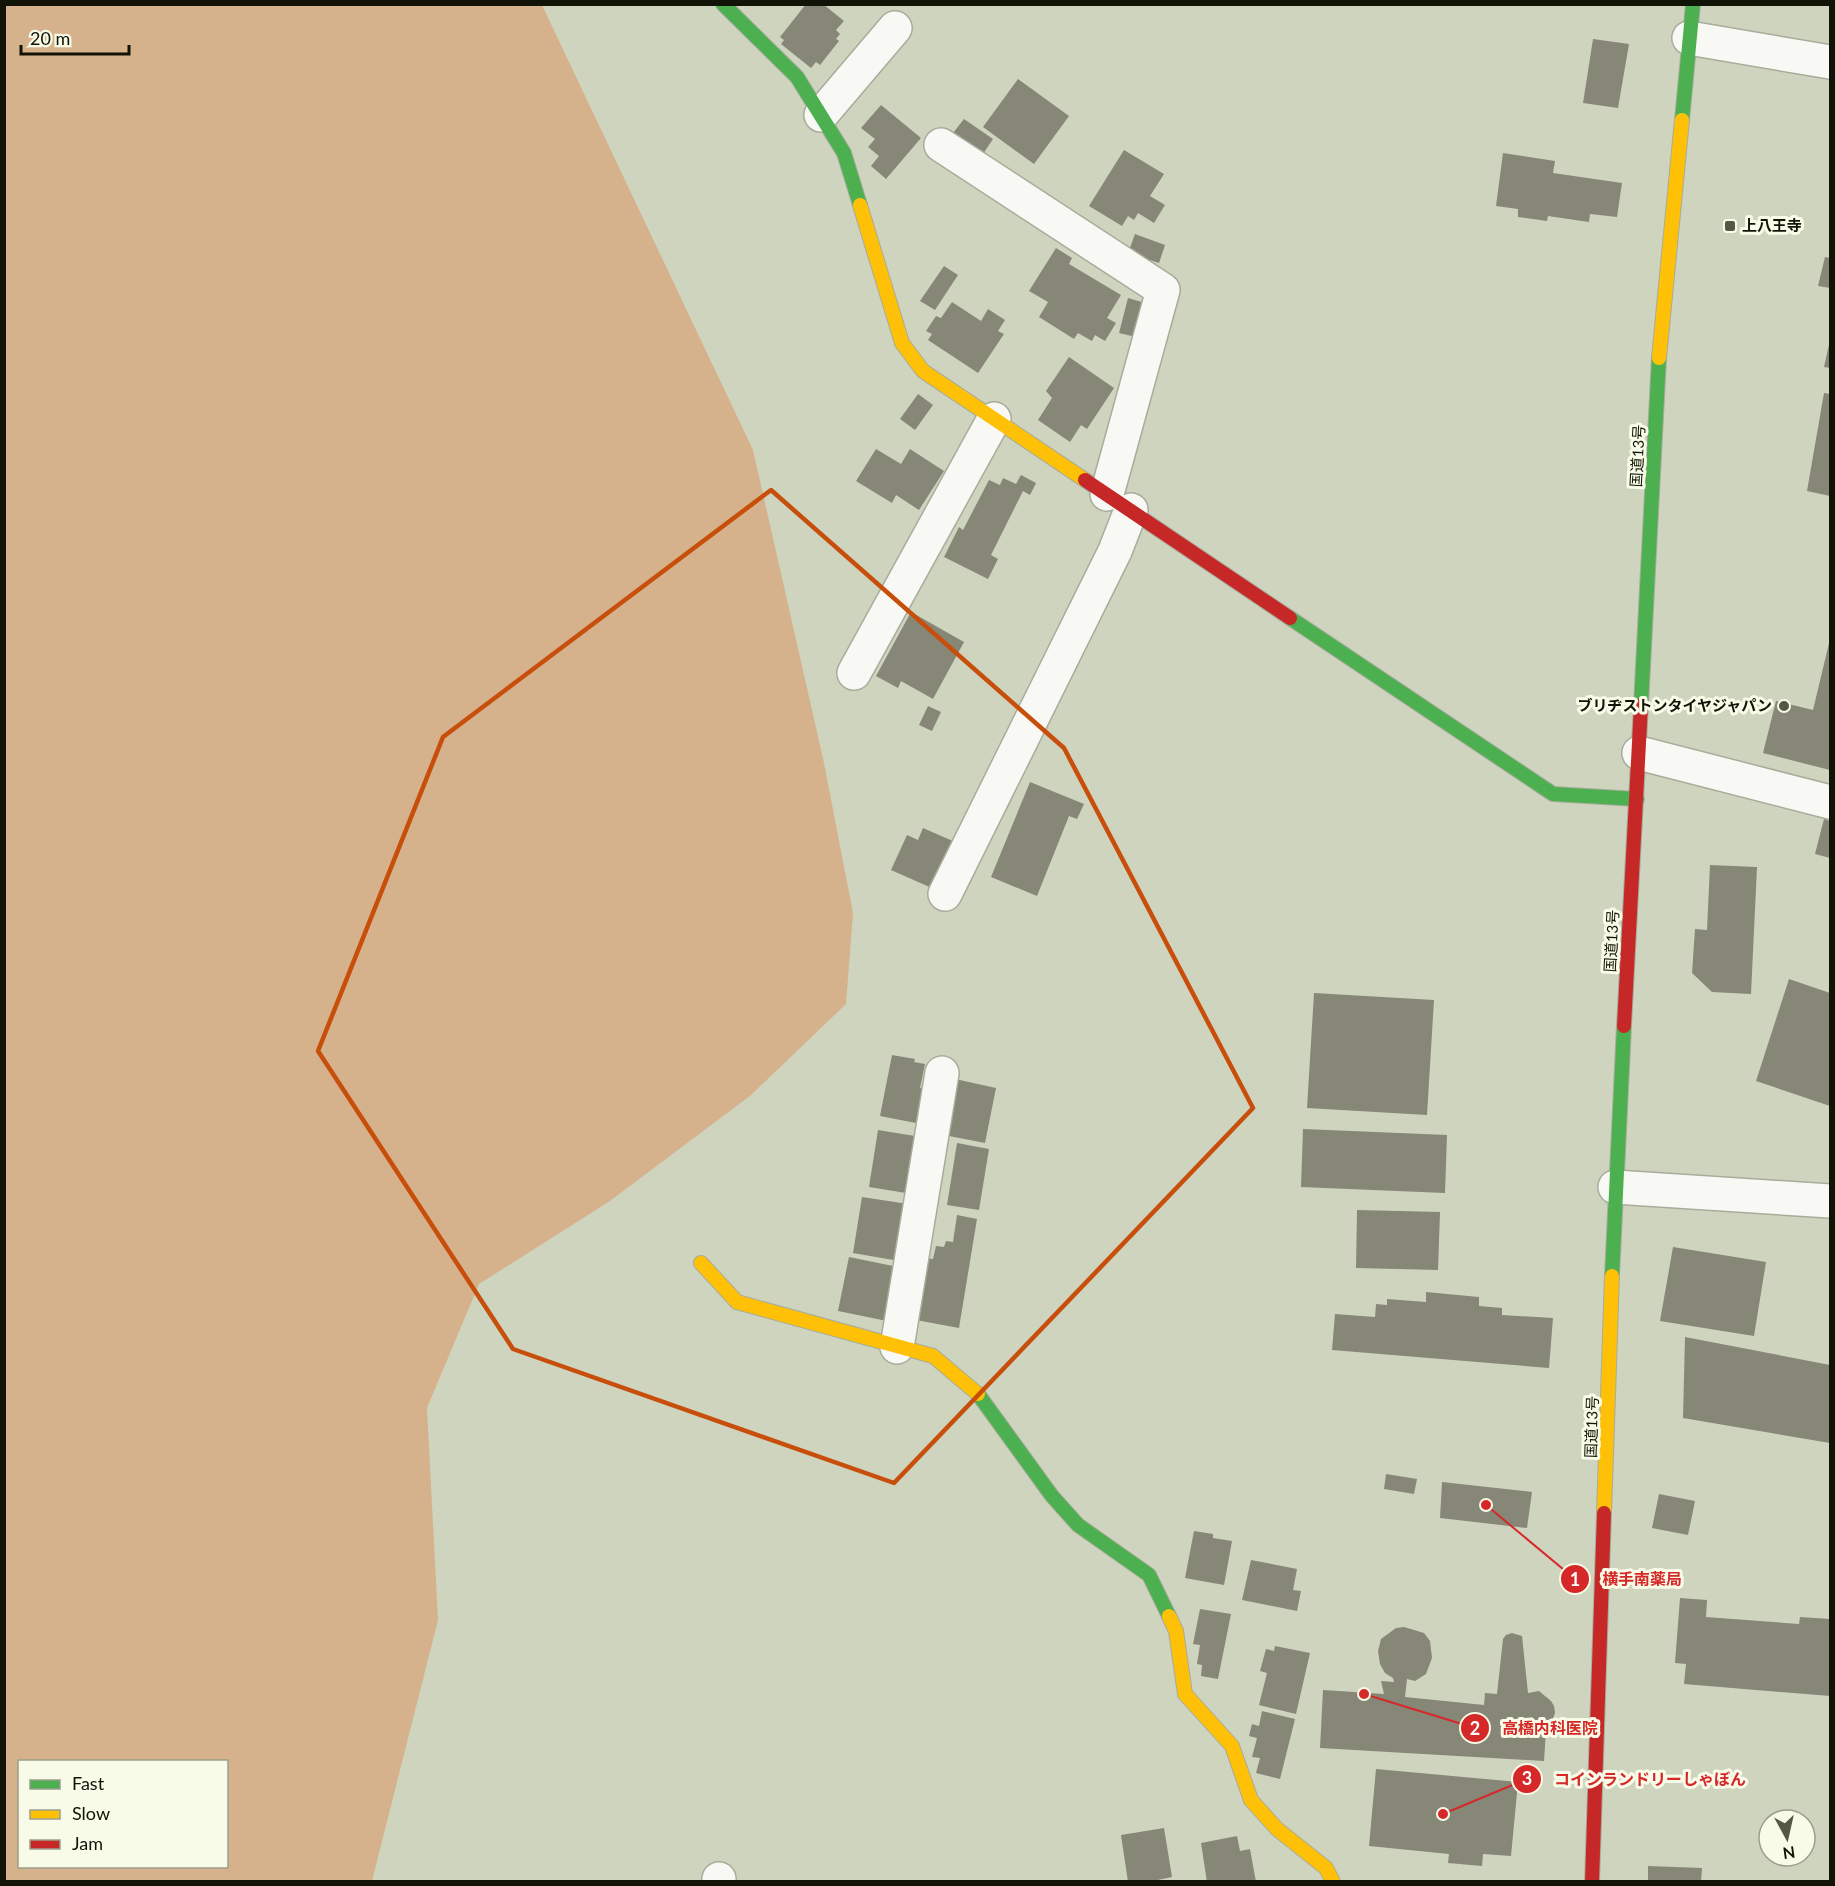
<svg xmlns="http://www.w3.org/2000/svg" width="1835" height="1886" font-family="Lato,'Noto Sans JP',sans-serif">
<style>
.green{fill:#d6b28c;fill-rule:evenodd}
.building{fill:#868777}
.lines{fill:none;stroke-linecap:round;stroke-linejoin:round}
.street-casing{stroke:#a8ac9b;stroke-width:36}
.fast-casing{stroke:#a8ac9b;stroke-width:16}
.slow-casing{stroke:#a8ac9b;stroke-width:16}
.jam-casing{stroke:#a8ac9b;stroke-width:16}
.street{stroke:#f8f9f5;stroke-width:33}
.fast{stroke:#4caf50;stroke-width:14}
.slow{stroke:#ffc107;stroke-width:14}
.jam{stroke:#c62828;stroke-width:14}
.marked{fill:none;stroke:#c84e0b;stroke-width:4.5;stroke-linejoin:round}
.poi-dot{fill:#535746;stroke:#f7fbe7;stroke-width:2}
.labels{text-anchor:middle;stroke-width:6;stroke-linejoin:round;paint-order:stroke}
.poi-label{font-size:15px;font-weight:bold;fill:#101305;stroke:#f7fbe7;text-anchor:start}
.street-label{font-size:15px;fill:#101305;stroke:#f7fbe7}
.leader{fill:none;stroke:#d62828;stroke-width:2}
.callout-dot{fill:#d62828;stroke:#f7fbe7;stroke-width:2}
.mark-label{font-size:18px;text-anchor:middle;font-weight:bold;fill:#fff}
.callout-label{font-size:16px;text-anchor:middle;font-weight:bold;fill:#d62828;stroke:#f7fbe7;stroke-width:6;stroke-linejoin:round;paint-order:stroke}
</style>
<rect width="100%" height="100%" fill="#cfd4bf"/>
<path class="green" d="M5,4L542,5L753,450L824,763L853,913L846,1004L750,1096L610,1201L479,1284L427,1408L438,1620L372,1881H5ZM20,1762H226V1866H20Z"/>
<path class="building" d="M806,4H823L844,21L836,30L840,34L836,39L839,41L820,65L816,62L811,68L781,44L784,40L780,37Z
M1593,39L1629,44L1618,108L1583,103Z
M1018,79L1069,116L1034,164L983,127Z
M881,105L921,138L886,179L871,166L879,156L868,147L875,139L861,128Z
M964,119L993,139L983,154L953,133Z
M1124,150L1164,174L1150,196L1165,205L1154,223L1138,213L1134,220L1128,216L1122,226L1089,206Z
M1503,153L1555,161L1553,173L1622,183L1617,217L1590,214L1589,222L1548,216L1547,221L1518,217V209L1496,206Z
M1135,234L1165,245L1159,263L1128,253Z
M1056,248L1072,258L1069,264L1121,295L1107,318L1116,323L1105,341L1095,335L1092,341L1078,333L1074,339L1039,317L1048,302L1029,291Z
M1825,257L1830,258V288L1818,286Z
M944,266L958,275L935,310L920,301Z
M1128,298L1145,303L1136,337L1119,333Z
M952,302L981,321L988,309L1005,320L998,331L1004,334L978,373L928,340L932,334L926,331L936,316L941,318Z
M1830,340V368L1824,367Z
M1069,357L1114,388L1087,429L1081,425L1070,442L1038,420L1052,398L1046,391Z
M1824,393L1830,394V496L1807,491Z
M918,394L933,405L915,430L900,419Z
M876,449L901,464L910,449L944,471L919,510L896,495L892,503L856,481Z
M1021,475L1036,483L1030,495L1023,491L991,555L998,559L988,579L944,557L959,527L963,530L989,480L1000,485L1003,478L1016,484Z
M911,612L964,642L933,699L901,681L898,688L876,676Z
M1830,639V770L1763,753L1776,701L1813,710Z
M928,706L941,712L932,731L919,725Z
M1030,782L1084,804L1077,819L1069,816L1037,896L991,877Z
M1824,819L1830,821V858L1815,854Z
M923,828L955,842L934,889L891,870L907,835L918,840Z
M1710,865L1757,867L1751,994L1712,992L1692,973L1695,929L1707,930Z
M1789,979L1830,993V1106L1756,1081Z
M1314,993L1434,1000L1427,1115L1307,1108Z
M892,1055L915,1059L914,1062L925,1064L920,1088L927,1089L922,1119L917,1118L916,1123L880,1116Z
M955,1079L996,1088L985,1143L944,1135Z
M1303,1129L1447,1135L1445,1193L1301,1187Z
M878,1130L921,1137L906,1193L869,1187Z
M957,1143L989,1149L979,1210L947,1205Z
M862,1197L908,1204L899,1261L853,1253Z
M1357,1210L1440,1212L1438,1270L1356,1268Z
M957,1215L977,1219L959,1328L916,1320L925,1258L933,1259L936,1246L944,1247L946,1241L953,1242Z
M1673,1247L1766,1262L1754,1336L1660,1321Z
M849,1257L898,1267L887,1321L838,1311Z
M1426,1292L1479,1297V1306L1502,1308V1315L1553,1318L1549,1368L1332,1350L1335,1314L1375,1317L1376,1304L1387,1305V1299L1426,1302Z
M1685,1337L1830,1365V1443L1683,1418Z
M1386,1474L1417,1479L1414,1494L1384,1489Z
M1442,1482L1532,1492L1527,1528L1440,1518Z
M1659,1494L1695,1501L1688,1535L1652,1528Z
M1194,1531L1213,1534V1538L1232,1541L1224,1585L1185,1578Z
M1251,1560L1297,1569L1293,1590L1301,1591L1297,1611L1242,1600Z
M1680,1598L1707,1600L1706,1617L1799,1624L1800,1617L1830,1619V1696L1684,1684L1686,1664L1675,1663Z
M1200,1609L1231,1614L1218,1679L1201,1676L1202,1665L1197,1664L1200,1645L1193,1644Z
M1404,1627L1424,1633L1430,1641L1432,1658L1426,1674L1415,1681L1407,1679L1405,1697L1484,1705L1485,1693L1497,1694L1503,1639L1506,1635L1512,1633L1522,1636L1528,1693L1539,1691L1551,1701L1554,1706L1555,1713L1550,1727L1546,1730L1544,1761L1320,1748L1323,1690L1384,1694L1381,1681L1394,1682L1393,1678L1385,1673L1380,1664L1378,1651L1381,1639L1396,1628Z
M1275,1646L1310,1653L1296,1714L1259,1705L1267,1673L1260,1671L1266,1649L1274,1651Z
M1262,1711L1295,1719L1280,1779L1256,1773L1260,1758L1252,1757L1257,1738L1249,1736L1252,1724L1259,1726Z
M1376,1769L1518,1782L1511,1856L1483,1854L1482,1866L1448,1863L1449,1854L1369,1846Z
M1164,1828L1172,1877L1148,1882H1128L1121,1835Z
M1237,1836L1240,1851L1250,1849L1256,1882H1207L1201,1843Z
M1648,1866L1702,1868L1701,1882H1648Z"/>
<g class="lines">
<g class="street-casing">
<path id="street" d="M1689,38L1830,62
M821,115L895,28
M941,145L1163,290L1107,494
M854,673L994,419
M1639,753L1830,802
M945,894L1115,551L1131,510
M1615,1187L1830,1201
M897,1347L942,1073
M719,1882V1879"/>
</g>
<g class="fast-casing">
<path id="fast" d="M723,4L797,77L844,153L860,205
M1682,120L1693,4
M1290,618L1553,794L1637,799
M1641,705L1659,358
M1612,1276L1624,1026
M978,1394L1052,1496L1078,1525L1149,1575L1169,1616"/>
</g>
<g class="slow-casing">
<path id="slow" d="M860,205L902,343L923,371L1085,480
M1659,358L1682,120
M701,1263L737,1302L933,1356L978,1394
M1604,1513L1612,1276
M1169,1616L1176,1631L1185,1694L1232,1746L1251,1800L1277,1829L1326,1868L1333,1882"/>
</g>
<g class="jam-casing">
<path id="jam" d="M1085,480L1290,618
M1624,1026L1641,705
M1592,1882L1604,1513"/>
</g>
<use href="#street" class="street"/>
<use href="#fast" class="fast"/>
<use href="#slow" class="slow"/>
<use href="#jam" class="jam"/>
</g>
<path class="marked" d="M771,490L1064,748L1253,1108L894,1483L513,1349L318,1051L443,737Z"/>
<g class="poi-dot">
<rect x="1724" y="220" width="12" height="12" rx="3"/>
<circle cx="1784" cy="706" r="6"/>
</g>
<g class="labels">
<g class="poi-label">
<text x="1742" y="231">上八王寺</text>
<text x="1772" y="711" text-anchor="end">ブリヂストンタイヤジャパン</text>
</g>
<g class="street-label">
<text transform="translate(1638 456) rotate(-87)" y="5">国道13号</text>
<text transform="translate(1612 941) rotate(-87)" y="5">国道13号</text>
<text transform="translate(1592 1427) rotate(-88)" y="5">国道13号</text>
</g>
</g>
<path class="leader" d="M1486 1505L1575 1579M1364 1694L1475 1728M1443 1814L1527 1779"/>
<g class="callout-dot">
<circle cx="1486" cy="1505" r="6"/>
<circle cx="1364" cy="1694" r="6"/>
<circle cx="1443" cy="1814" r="6"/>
<circle cx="1575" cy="1579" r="15"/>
<circle cx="1475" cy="1728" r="15"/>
<circle cx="1527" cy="1779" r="15"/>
</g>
<g class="mark-label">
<text x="1575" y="1586">1</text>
<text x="1475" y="1735">2</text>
<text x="1527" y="1785">3</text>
</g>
<g class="callout-label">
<text x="1642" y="1585">横手南薬局</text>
<text x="1550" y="1734">高橋内科医院</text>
<text x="1650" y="1785">コインランドリーしゃぼん</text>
</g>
<rect width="1835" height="1886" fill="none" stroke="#101305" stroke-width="12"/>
<rect x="18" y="1760" width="210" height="108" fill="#f7fbe7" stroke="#9b9e8d" stroke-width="1.5"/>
<rect x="30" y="1780" width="30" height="9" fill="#4caf50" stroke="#9b9e8d" stroke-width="1.5"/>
<text x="72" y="1790" font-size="18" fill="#101305">Fast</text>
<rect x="30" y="1810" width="30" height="9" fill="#ffc107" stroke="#9b9e8d" stroke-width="1.5"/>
<text x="72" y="1820" font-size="18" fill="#101305">Slow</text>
<rect x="30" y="1840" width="30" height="9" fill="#c62828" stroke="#9b9e8d" stroke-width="1.5"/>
<text x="72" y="1850" font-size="18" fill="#101305">Jam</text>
<g transform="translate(1787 1838) rotate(172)"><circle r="28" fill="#f7fbe7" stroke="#9b9e8d" stroke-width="1.5"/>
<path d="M0-4.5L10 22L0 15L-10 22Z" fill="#535746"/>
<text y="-9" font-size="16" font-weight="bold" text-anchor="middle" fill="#101305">N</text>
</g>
<path d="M21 45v9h108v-9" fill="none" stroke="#101305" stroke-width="3"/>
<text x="30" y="45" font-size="18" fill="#101305" stroke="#f7fbe7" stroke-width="4.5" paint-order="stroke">20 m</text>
</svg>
